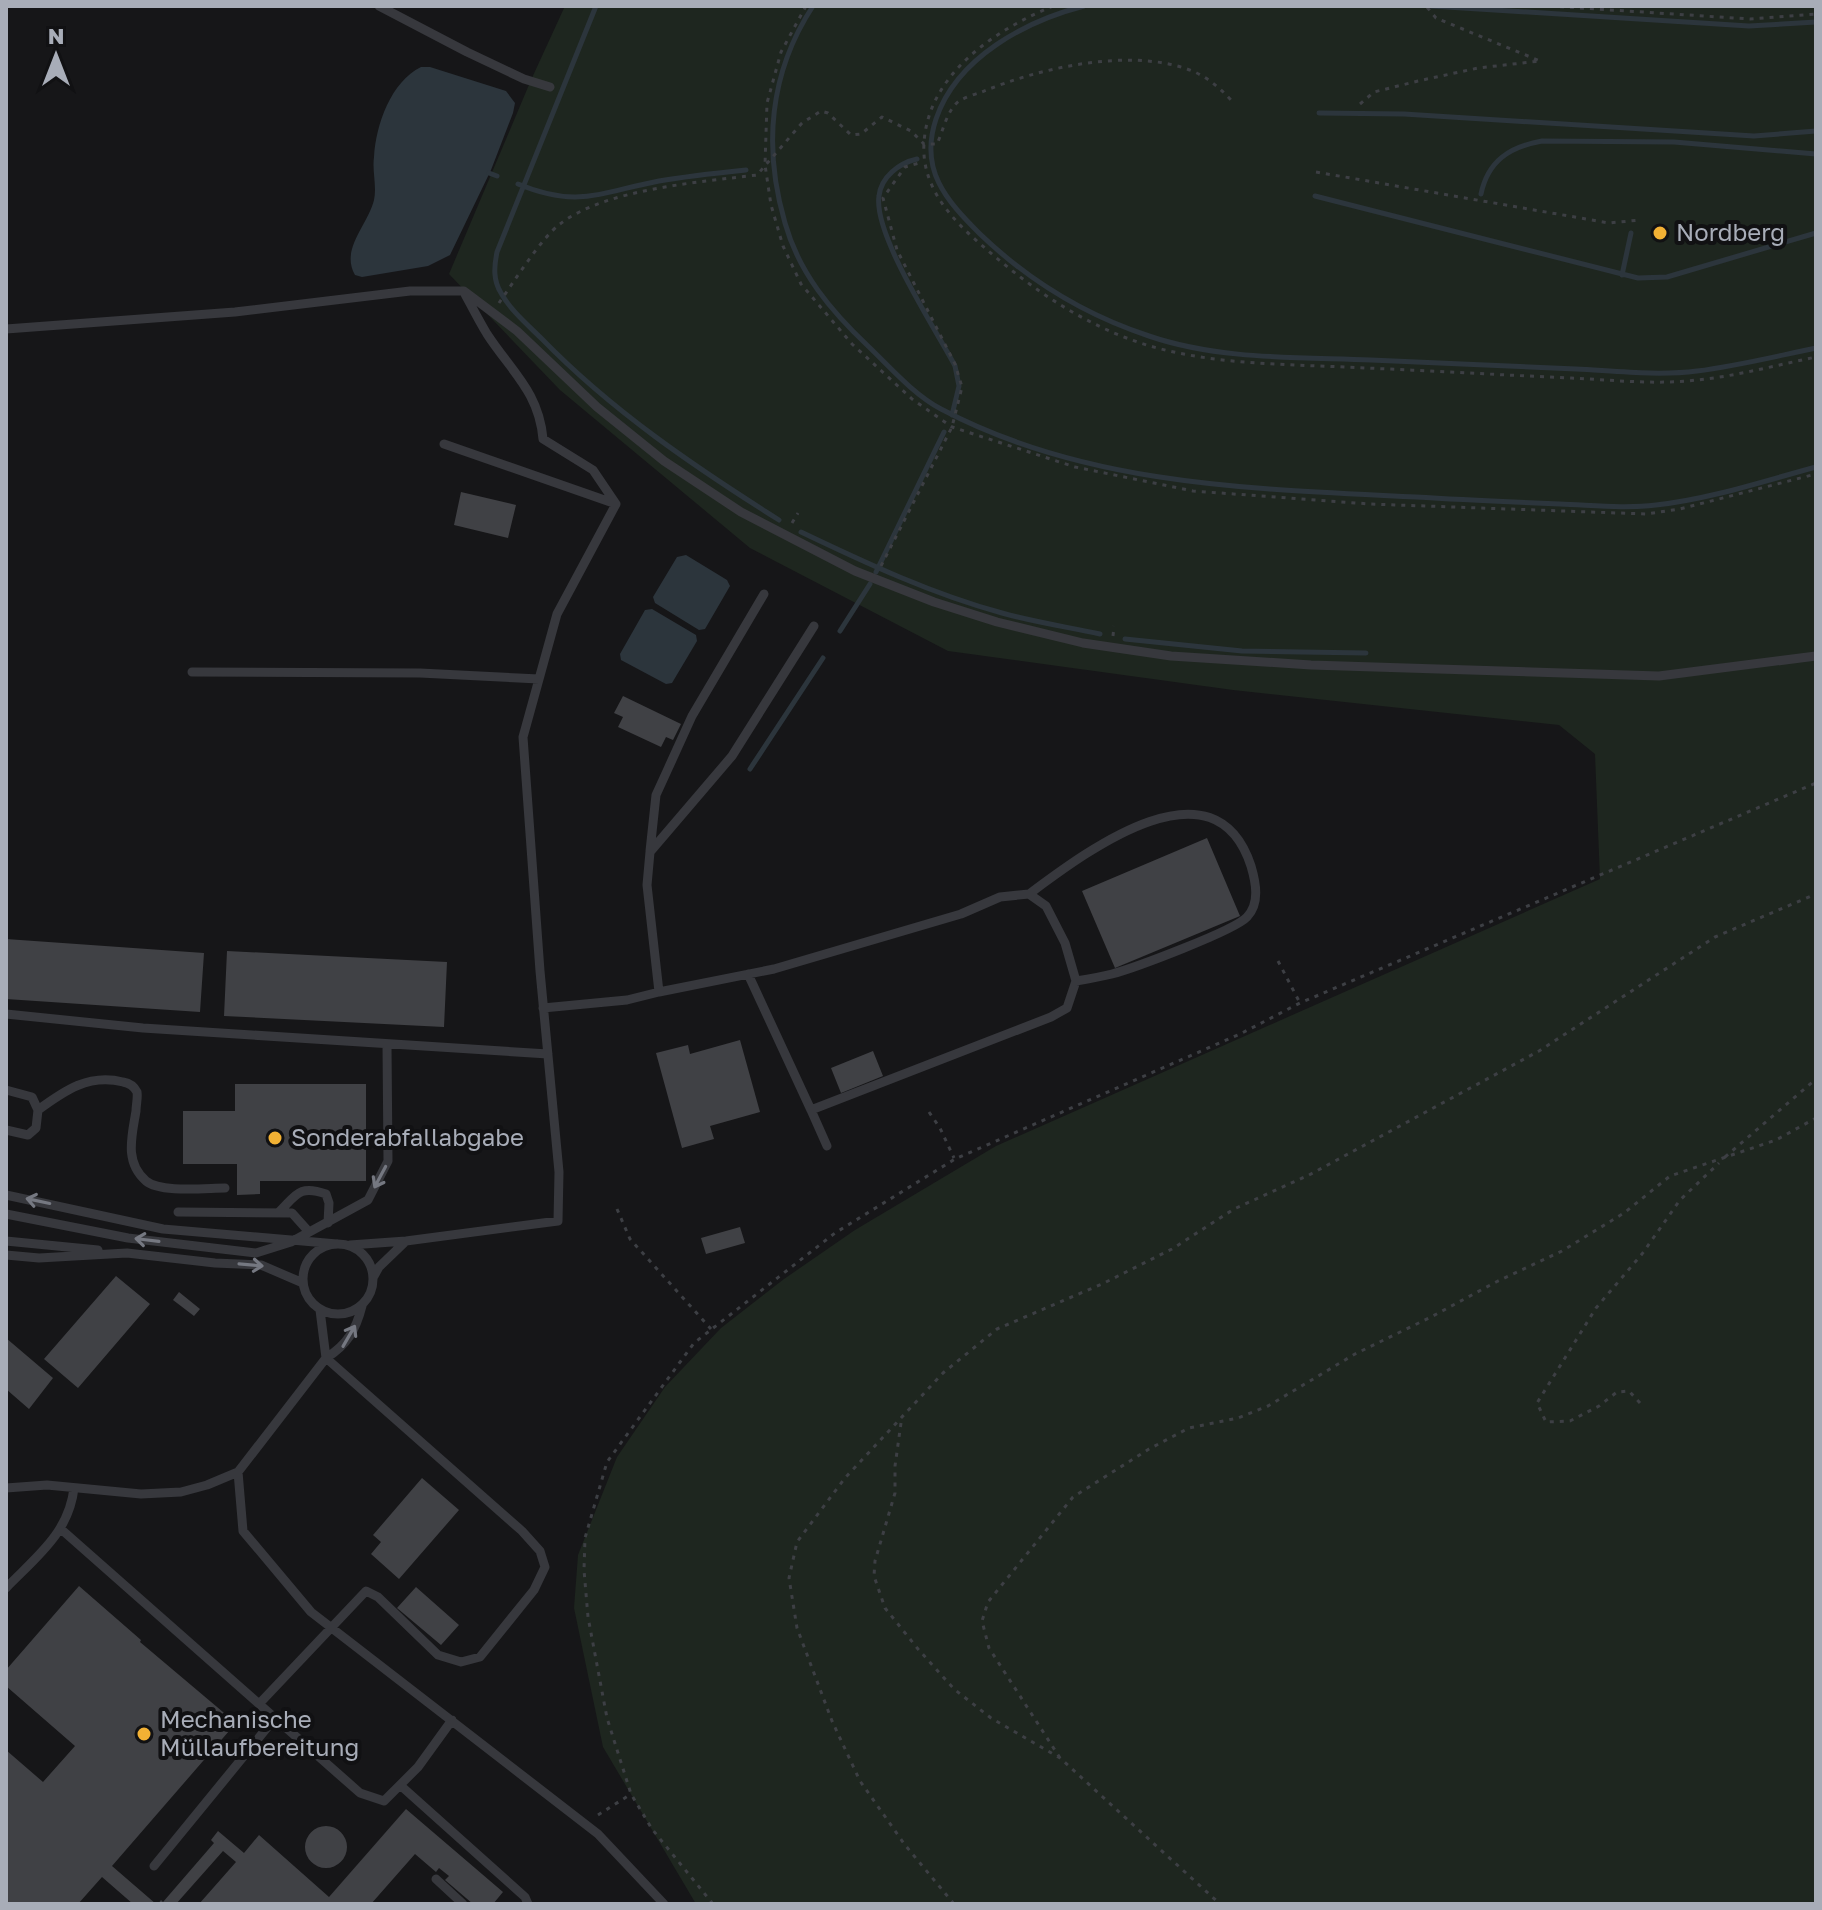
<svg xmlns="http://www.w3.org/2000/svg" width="1822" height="1910" font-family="'Golos Text',sans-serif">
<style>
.green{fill:#1e261f}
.water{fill:#2c353c}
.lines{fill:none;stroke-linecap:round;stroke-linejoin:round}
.stream{stroke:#2c353c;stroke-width:5}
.building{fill:#404145}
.path{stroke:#3d3f44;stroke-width:3;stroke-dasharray:4 6;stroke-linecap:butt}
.service{stroke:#37383d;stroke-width:9}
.oneway{stroke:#757881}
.poi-dot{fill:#f2b134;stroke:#111113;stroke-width:3}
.labels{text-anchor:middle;stroke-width:8;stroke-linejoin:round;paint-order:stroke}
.poi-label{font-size:24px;fill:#a8adb8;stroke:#111113;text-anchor:start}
</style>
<rect width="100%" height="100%" fill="#161618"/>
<path class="green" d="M565,6H1816V1904H696L603,1747L574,1608L578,1555L617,1457L665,1387L721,1328L784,1279L855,1230L996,1146L1600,879L1595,754L1559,725L1233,690L948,651L750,548L560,390L449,274L531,80Z"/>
<path class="water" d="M421,67H430L506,91L515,103L513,113L491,170L450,255L428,266L362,277L355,275C340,249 368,225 374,200C377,186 372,171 374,157C376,124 391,82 421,67Z
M686,555L727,580L730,586L705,629L699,630L655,603L653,597L677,557Z
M652,609L696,635L697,641L672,683L666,684L621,660L620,654L645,610Z"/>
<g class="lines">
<path class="stream" d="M596,6L497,252C494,267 493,280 501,293C511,311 528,325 542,339C612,411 695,467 779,520
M813,6C769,73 763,148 785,223C799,273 831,311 868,346C890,367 913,394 941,409C1086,486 1255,489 1416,497C1464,500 1512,502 1560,504C1591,505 1624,509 1656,505C1710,499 1764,481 1816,467
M1084,6C1026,21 957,57 936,119C919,170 946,200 980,234C1029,281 1085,315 1149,336C1219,360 1298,357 1371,360C1439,363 1508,366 1576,369C1615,371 1658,376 1697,371C1737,366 1777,356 1816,348
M1431,6L1749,26L1816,22
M1319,113L1404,114L1754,136L1816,131
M917,159C899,163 881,177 879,196C873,234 936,330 955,366L959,386L952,415
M489,173L497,176
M518,184C578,209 601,192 659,181C688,176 717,173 746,170
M1481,194C1488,161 1509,147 1542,141L1674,142L1816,154
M1315,196L1638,278L1667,277L1816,233
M1622,275L1631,233
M801,532C866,563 932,594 1002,613C1034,622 1068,627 1100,634
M876,572L944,432
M840,631L870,584
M1125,639L1242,651L1366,653
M750,769L823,658"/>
</g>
<path class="building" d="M461,492L516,505L508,538L454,525Z
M623,696L681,724L673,740L666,737L661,747L618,727L623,717L614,713Z
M1207,838L1240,916L1115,968L1082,891Z
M6,939L204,953L200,1012L6,999Z
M227,951L447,962L444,1027L224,1016Z
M740,1040L760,1112L710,1126L714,1139L682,1148L656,1053L688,1045L690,1054Z
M873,1051L883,1076L841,1093L831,1068Z
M235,1084H366V1181H260V1194L237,1195V1164H183V1111H235Z
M740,1227L745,1243L706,1254L701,1238Z
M116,1276L150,1304L78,1388L44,1359Z
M179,1292L200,1309L194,1316L173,1300Z
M6,1338L53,1378L29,1409L6,1389Z
M422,1478L459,1510L399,1579L371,1554L381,1542L373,1535Z
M79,1586L141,1640L140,1642L236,1723L112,1866L156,1904H133L102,1877L78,1904H6V1750L43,1782L75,1746L6,1686V1670Z
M416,1587L459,1625L441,1645L397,1608Z
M406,1809L503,1892L493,1904H473L445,1880L449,1876L439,1868L436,1872L415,1854L371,1904H199L236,1862L223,1851L176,1904H158L161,1900L163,1902L214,1843L211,1840L218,1831L244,1853L259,1835L329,1897Z
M305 1847a21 21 0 1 1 42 0a21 21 0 1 1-42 0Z"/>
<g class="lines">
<path class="path" d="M806,6L781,52L767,103L765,165L771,205L783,246L801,284L852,344L912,399L952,427L1075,467L1193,491L1370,504L1646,514L1680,509L1816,474
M1053,6C995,30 928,74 924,143C921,188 953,221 985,248C1034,291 1087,327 1150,346C1219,366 1294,364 1366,368C1434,371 1502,375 1571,378C1612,380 1657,385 1697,380C1737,376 1777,365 1816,357
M1550,6L1750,19L1816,14
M1360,104L1374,92L1418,81L1478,68L1540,61L1436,18L1426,6
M1316,172L1609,223L1640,220
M499,303C513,283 542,237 560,224C605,189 700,182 757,175L802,123L821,111L828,113L851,135L861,134L882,117L911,131L924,144H937C943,131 947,110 959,101C966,97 975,94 982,92C1039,68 1127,48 1187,69C1205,75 1219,87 1232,101
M792,523L798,513
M881,566L952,427L962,387L955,364L897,250L883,198L905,167L923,162
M1113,636L1114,626
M1278,961L1300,1003
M929,1112L940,1128L954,1158
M1725,1157L1816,1079
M617,1209L630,1239L711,1329
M1640,1403L1629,1391L1617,1392L1599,1406L1570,1421L1546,1422L1537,1403L1596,1308L1642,1254L1680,1200L1719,1163
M901,1423L895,1466V1493L875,1561L874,1576L885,1608L918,1649L954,1689L991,1718L1060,1758L1220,1904
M1060,1758L989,1648L982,1621L988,1602L1073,1497L1149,1449L1189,1428L1238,1418L1268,1406L1355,1354L1431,1317L1496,1282L1562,1251L1624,1213L1670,1176L1776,1140L1816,1118
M598,1815L631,1794
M713,1904L652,1829L631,1794L607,1718L588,1617L584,1570L585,1538L607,1462L694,1343L835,1233L955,1159L1240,1034L1300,1003L1816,783
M954,1904L905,1845L860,1781L832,1721L797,1628L789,1578L797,1542L845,1478L943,1373L997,1329L1102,1284L1172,1249L1234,1209L1309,1175L1539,1051L1715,937L1816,894"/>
<path class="service" d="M379,6L467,52L524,79L550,87
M6,329L235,312L410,291H464L517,331L597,407L664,461L741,512L855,571L934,602L997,622L1083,643L1171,656L1311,665L1659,676L1816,656
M444,444L616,504
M192,672L420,673L539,679
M650,851L656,795L667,771L692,716L764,594
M1029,894C1083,854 1214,753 1251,866C1256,883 1260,903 1247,917C1234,931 1134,968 1112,974C1100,977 1088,979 1076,981
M748,974L811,1110
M659,992L774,969L961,914L1000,897L1029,894L1046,906L1065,943L1076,981L1067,1008L1051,1017L811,1110L827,1146
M543,1008L627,1000L659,992L647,885L650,852L732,756L814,626
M6,1014L143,1028L548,1054
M6,1090L32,1097L38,1110L36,1128L28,1135L6,1130
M38,1110C64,1091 89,1073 123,1082C129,1083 134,1086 137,1092C138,1098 136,1105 136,1111C132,1136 124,1162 146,1181C160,1193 206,1188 225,1188
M6,1195L163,1229L337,1244
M178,1212L292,1213L309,1232
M278,1213C296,1196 298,1184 326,1194L329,1203L328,1223
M6,1214L128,1238L256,1253L291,1242L368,1200L388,1161L387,1045
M6,1241L98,1250
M303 1279a35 35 0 1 1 70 0a35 35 0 1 1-70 0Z
M350,1245L406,1241L558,1221L559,1172L540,971L523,737L557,614L616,504L593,470L543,439C539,392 511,371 487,334C479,321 472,307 465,294
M6,1255L39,1258L127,1253L215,1263L261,1265L303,1283
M374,1276L379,1267L406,1241
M238,1472L243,1531L311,1612L598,1834L664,1904
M6,1488L47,1485L141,1494L181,1492L207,1485L238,1472L326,1358C347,1345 356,1330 362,1306
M62,1530L360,1793L384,1801L418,1767L452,1720
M6,1588C36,1557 69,1533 74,1488
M259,1704L366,1591L378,1597L438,1655L461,1662L480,1657L534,1590L545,1567L540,1551L522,1531L326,1358L320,1310
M400,1785L525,1897L528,1904
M154,1866L275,1718
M436,1879L463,1904"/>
</g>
<defs><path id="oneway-shaft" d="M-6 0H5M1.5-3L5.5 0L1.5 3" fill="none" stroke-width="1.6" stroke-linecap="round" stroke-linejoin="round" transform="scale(2)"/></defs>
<g class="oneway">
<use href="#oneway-shaft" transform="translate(380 1177) rotate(118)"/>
<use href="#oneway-shaft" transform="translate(38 1201) rotate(-168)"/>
<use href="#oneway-shaft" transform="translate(147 1240) rotate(-173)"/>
<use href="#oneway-shaft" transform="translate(251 1265) rotate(5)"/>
<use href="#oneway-shaft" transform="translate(349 1336) rotate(-60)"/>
</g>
<g class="poi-dot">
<circle cx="1660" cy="233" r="8"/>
<circle cx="275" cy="1138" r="8"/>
<circle cx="144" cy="1734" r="8"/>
</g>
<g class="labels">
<g class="poi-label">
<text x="1676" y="241">Nordberg</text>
<text x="291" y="1146">Sonderabfallabgabe</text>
<text x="160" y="1728">Mechanische<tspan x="160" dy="28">Müllaufbereitung</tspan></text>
</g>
</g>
<rect width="1822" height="1910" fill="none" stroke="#a8adb8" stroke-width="16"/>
<g transform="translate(56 56)" stroke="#111113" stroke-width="6" paint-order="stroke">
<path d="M0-6L14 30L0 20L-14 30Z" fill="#a8adb8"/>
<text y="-12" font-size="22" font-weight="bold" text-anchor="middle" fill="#a8adb8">N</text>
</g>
</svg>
